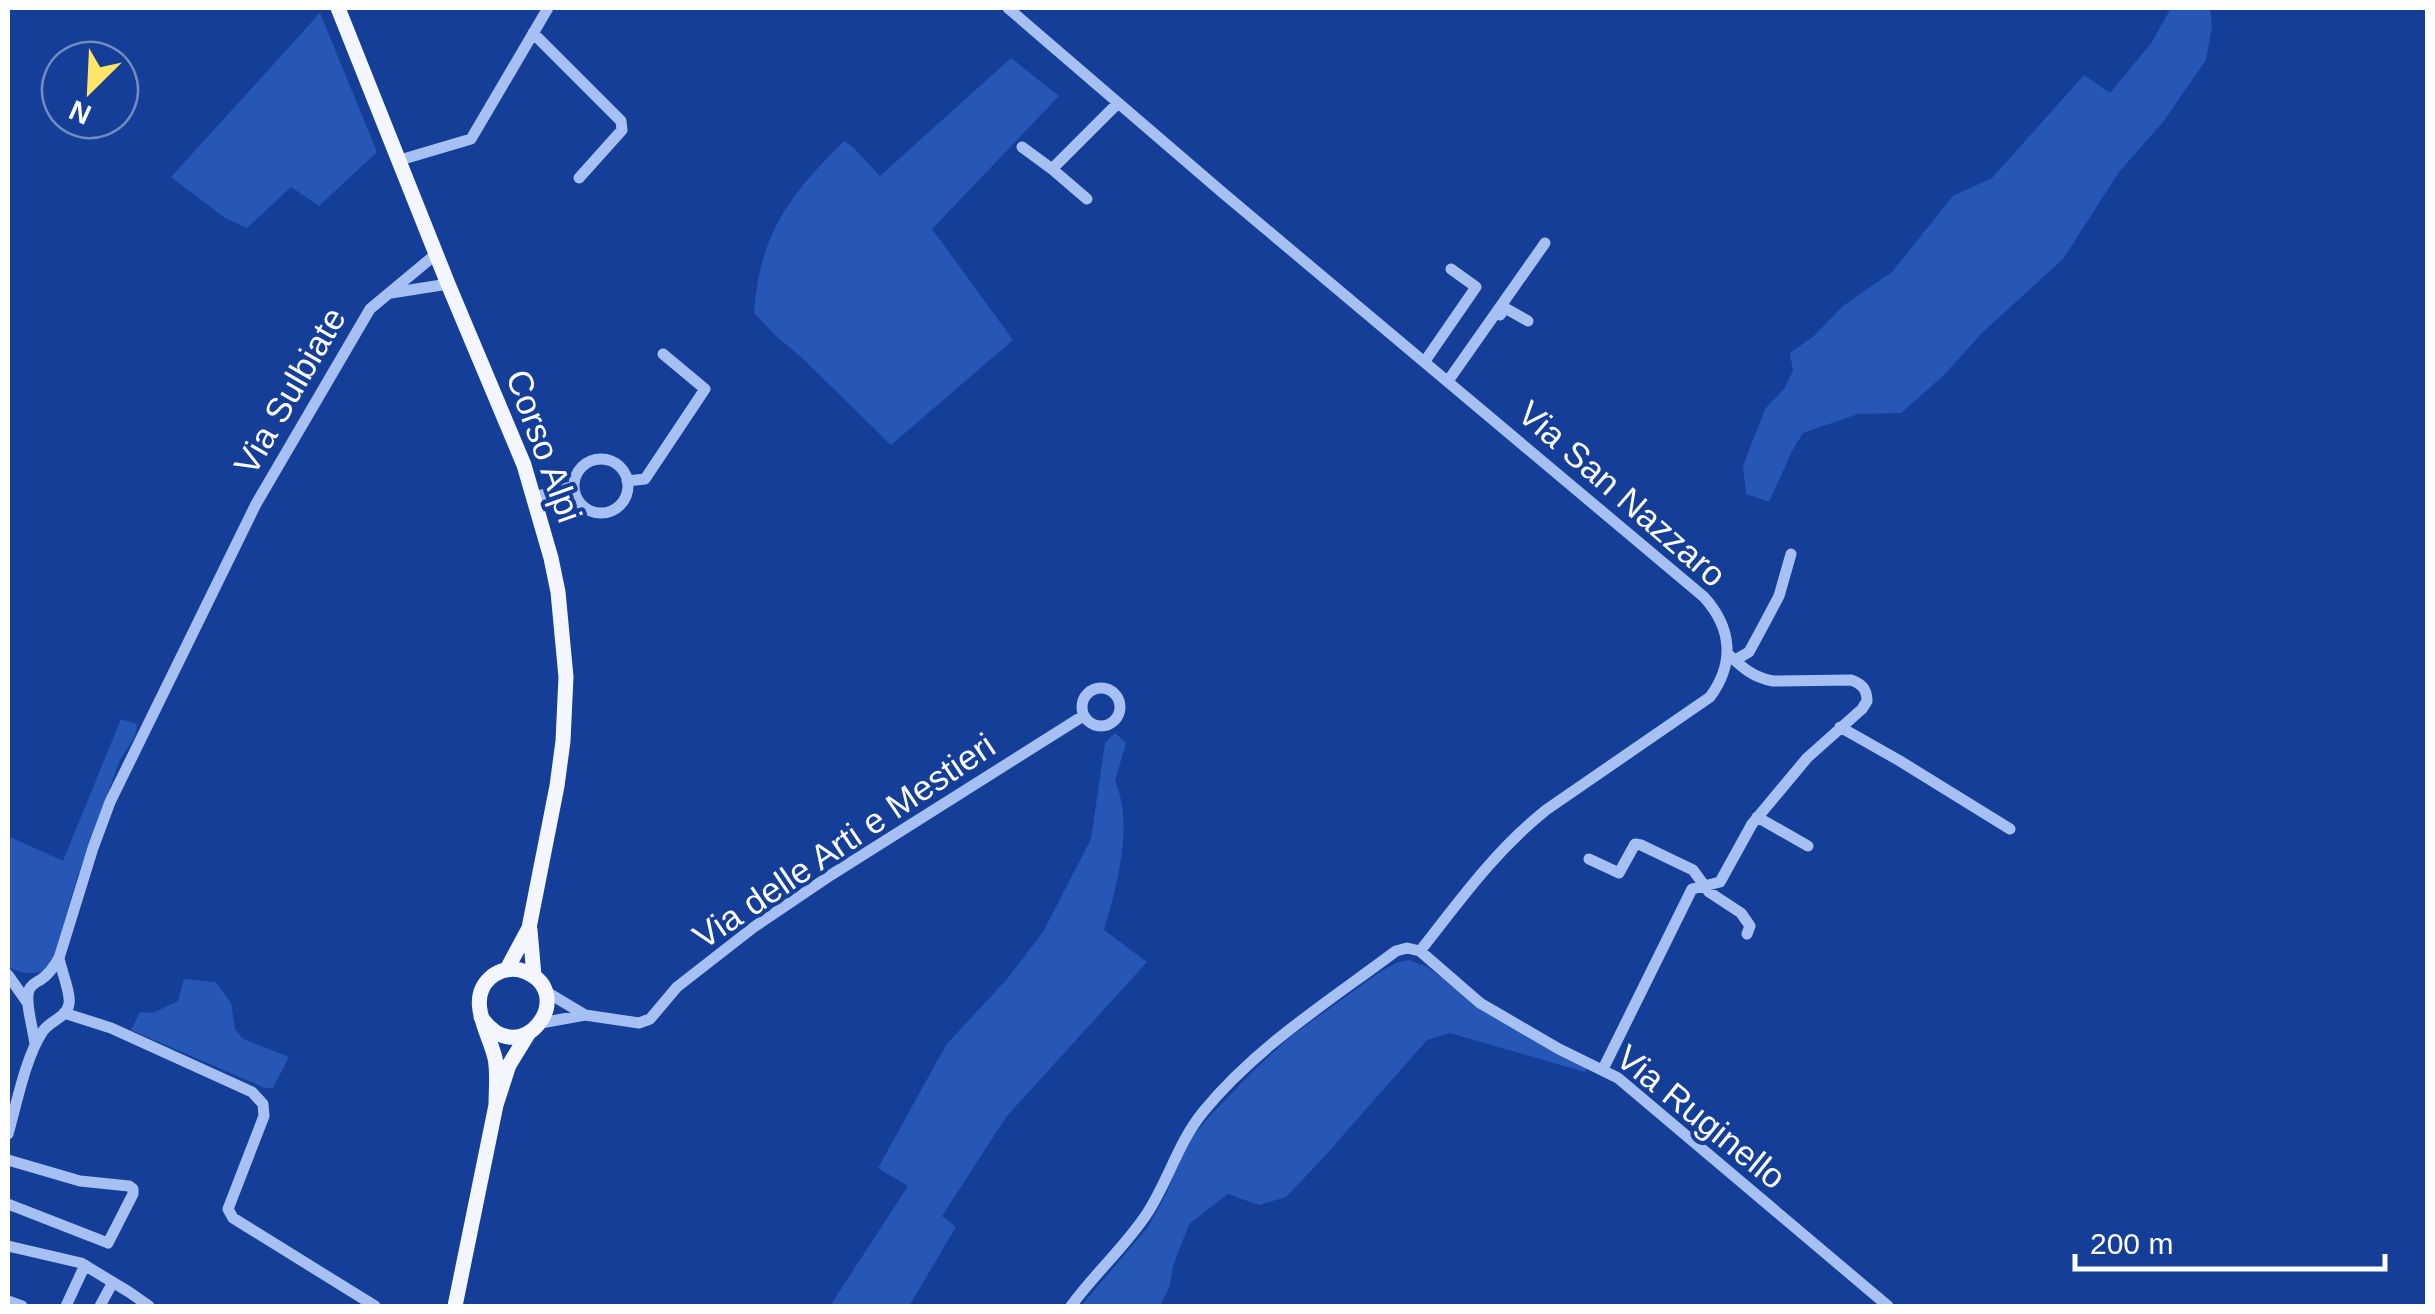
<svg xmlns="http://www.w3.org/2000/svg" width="2435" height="1314" font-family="Arial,sans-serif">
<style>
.green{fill:#2757b6}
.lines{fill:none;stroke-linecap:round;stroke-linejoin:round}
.minor{stroke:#a7c0f3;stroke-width:11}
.major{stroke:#f3f6ff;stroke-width:15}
.labels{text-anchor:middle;stroke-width:8;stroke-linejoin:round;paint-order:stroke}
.street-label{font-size:35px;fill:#fff;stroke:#143e98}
</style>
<rect width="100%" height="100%" fill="#143e98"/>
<path class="green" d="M2171,8H2210L2212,27L2206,60L2163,122L2119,172L2063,259L1983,332L1943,376L1901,413L1858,414L1803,433L1792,451L1769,502L1746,494L1743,466L1765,409L1784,389L1793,371L1790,353L1814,336L1843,306L1892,272L1953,196L1992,178L2084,75L2110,93L2152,42Z
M320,13L377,152L319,206L291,187L247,228L225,218L171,177Z
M1011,58L1059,96L932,229L1013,340L891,445L799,355L777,337L754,313C760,233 789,196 844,141L853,147L880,176Z
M121,719L137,724L135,736L119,762L78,875L54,956L45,971C30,975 21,973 8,967V836L63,861Z
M1115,733L1126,743L1115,781C1134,824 1117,886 1104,930L1147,962L1006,1117L942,1216L956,1227L909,1306H830L908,1186L878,1168L946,1045L1007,979L1043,932L1091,839L1105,743Z
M1409,960L1427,967L1454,986L1588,1066L1585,1072L1450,1033L1427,1040L1323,1158L1286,1197L1259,1205L1228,1194L1189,1224L1173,1266L1170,1286L1160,1306H1081L1148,1227L1166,1194L1182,1154L1189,1141L1209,1117L1253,1071L1290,1037L1380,972L1396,963Z
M184,979L216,982L231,1003L235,1029L243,1039L289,1057L273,1088H265L131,1030L140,1012L153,1013L178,1001Z"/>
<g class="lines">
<path class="minor" d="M1008,8L1223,193L1704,597C1732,628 1735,663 1710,697L1546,810C1494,852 1461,899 1420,951
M533,33L621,121L622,130L579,178
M1022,147L1052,169L1118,103
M400,160L471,139L548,8
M1052,169L1087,199
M391,293L448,284
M1500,315L1505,308L1528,321
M1425,361L1476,287L1451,269
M1448,381L1545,243
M574 486a27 27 0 1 1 54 0a27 27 0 1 1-54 0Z
M627,481L645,479L705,389L663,354
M534,497L574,486
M1735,660L1749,652L1762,628L1779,596L1791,554
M1082 707a19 19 0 1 1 38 0a19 19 0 1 1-38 0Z
M1840,727L1900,761L2010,829
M1757,817L1808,846
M1589,859L1619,873L1635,844L1641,845L1693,870L1709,892L1741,913L1750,926L1747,934
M1420,951L1480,1003L1559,1049L1618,1078L1888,1306
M8,975L27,1002
M545,991L585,1015
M64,1013L111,1028L252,1092L263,1104L264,1116L228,1209L233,1218L375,1306
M541,1023L585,1015L639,1023L650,1019L677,987L754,927L831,875L1083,716
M35,1045C34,1030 23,999 30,988C35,981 37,983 43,978C50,973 55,965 59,958L93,848L110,802L256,504L370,309L436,254
M1603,1069L1692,889L1720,882L1752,824L1807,758L1862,709L1867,701C1867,689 1862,684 1851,680L1773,681C1752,677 1742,667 1727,653
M8,1134C17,1103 25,1058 43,1031C51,1020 66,1018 69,1004C71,993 61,970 59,958
M8,1160L80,1181L129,1186L133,1189V1194L108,1243L8,1204
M8,1246L81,1263L129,1292L149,1306
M8,1301L22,1306
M66,1306L85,1265
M100,1306L113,1282
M1071,1306C1095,1273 1126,1246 1148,1212C1169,1179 1178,1143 1203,1112C1256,1047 1329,1001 1396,951L1407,948L1420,951"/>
<path class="major" d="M338,8L448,284L524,465L551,558L558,592L566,677L563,741L557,786L529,928L507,969
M530,930L534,976
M481,1017C520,1074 579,995 526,972C514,967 500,969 490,978C466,1000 489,1032 495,1058C498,1072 496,1090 496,1105
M455,1306L496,1105L509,1065L528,1034"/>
</g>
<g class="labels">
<g class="street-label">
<text transform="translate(290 391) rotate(-60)" y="12">Via Sulbiate</text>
<text transform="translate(544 446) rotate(70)" y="12">Corso Alpi</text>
<text transform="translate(1622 494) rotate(41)" y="12">Via San Nazzaro</text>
<text transform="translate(844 841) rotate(-34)" y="12">Via delle Arti e Mestieri</text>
<text transform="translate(1701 1117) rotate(39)" y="12">Via Ruginello</text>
</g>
</g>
<rect width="2435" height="1314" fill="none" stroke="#ffffff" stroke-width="20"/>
<g transform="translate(90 90) rotate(204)"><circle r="48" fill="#143e98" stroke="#728bc1" stroke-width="2.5"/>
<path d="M0-8L18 38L0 25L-18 38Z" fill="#ffe569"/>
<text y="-15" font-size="28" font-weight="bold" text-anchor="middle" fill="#ffffff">N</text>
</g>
<path d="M2075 1254v15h310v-15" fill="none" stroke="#ffffff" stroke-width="5"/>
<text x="2090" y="1254" font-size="30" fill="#ffffff" stroke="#143e98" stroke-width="8" paint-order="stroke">200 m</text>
</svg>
